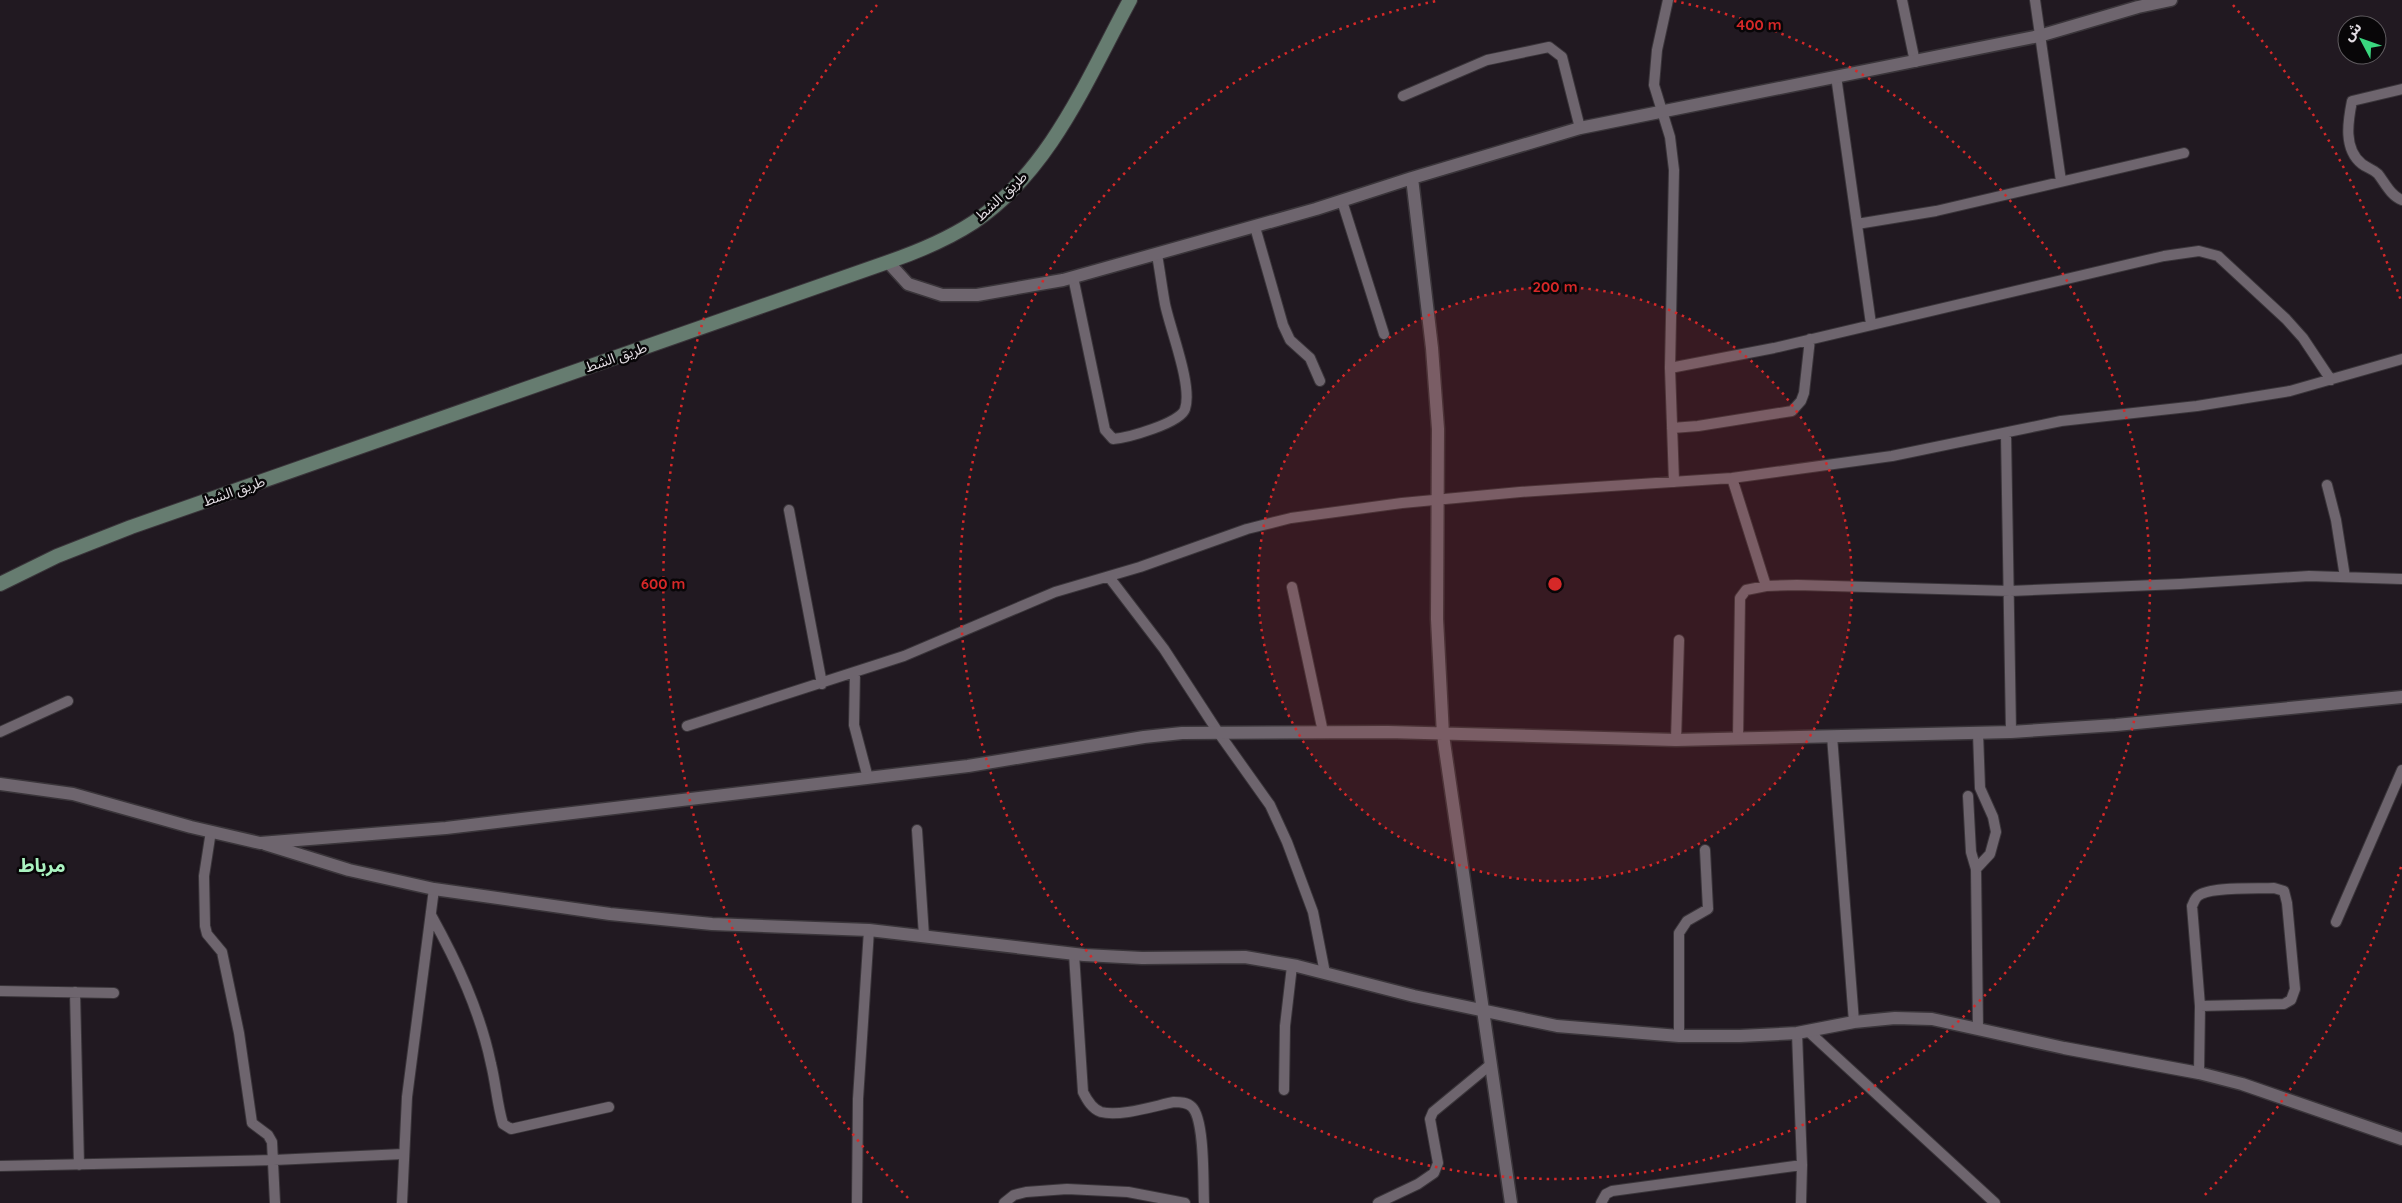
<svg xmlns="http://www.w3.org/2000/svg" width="2402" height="1203" font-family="Quicksand,'Noto Sans Arabic',sans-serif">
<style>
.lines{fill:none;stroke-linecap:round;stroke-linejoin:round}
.minor-casing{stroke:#3a353a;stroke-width:12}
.tertiary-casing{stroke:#3a353a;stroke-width:15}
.secondary-casing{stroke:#3a353a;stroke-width:16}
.minor{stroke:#6e656e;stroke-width:10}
.tertiary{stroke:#6e656e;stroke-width:12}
.secondary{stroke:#667c70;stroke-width:14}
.ring{fill:none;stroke:#d62828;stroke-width:2.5;stroke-dasharray:2.5 5}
.labels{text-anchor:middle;stroke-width:5;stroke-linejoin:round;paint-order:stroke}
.street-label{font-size:14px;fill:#e4dee4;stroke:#080608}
.district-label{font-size:19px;font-weight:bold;fill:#aaf2c0;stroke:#080608}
.centre{fill:#d62828;stroke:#080608;stroke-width:2.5}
.ring-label{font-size:15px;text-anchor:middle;font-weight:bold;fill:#d62828;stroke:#080608;stroke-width:5;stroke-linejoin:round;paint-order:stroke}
</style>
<rect width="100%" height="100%" fill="#211921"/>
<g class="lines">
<g class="minor-casing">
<path id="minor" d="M1668,0L1657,50L1654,85L1670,137L1674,170L1670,368L1674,482
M1902,0L1915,62
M2035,0L2061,181
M1836,76L1871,324
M2402,89L2352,101C2348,121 2343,149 2362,164C2367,168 2373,169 2378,174C2385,183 2391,196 2402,200
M1403,96L1487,60L1549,47L1562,57L1580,128
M1342,201L1384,334
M1857,224L1936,211L2184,153
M1255,227L1283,325L1290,340L1310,358L1320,381
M1073,277L1105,430L1113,439C1127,438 1181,423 1185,409C1193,386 1170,329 1165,304C1162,288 1160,271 1157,255
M1670,368L1774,348L2164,256L2199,251L2218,256L2286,319L2303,338L2331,380
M1672,428L1698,426L1792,411L1801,401L1804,393L1810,339
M2006,434L2011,732
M1732,478L1766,586L1797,585L2010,591L2180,584L2309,576L2402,579
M2327,485L2336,520L2345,577
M789,510L822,684
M1109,577L1164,649L1218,732L1270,805L1287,842L1313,912L1325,973
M1292,587L1323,732
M855,672L854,725L868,778
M687,726L904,656L1055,592L1140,567L1247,529L1291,518L1402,503L1520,492L1732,478L1892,456L2061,421L2197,406L2290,391L2402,359
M0,732L68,701
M1978,733L1980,788L1993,817L1996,832L1990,854L1976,869L1978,1029
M1832,736L1854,1022
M1738,739L1740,598L1746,590L1766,586
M1676,740L1679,640
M1968,796L1971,852L1976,869
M917,830L924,936
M211,831L204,876L205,926L207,934L222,952L239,1033L252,1123L268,1135L272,1142L275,1203
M431,915C457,962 480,1011 491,1064C496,1084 497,1104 503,1124L511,1129L609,1107
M2336,922L2402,770
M1074,954L1083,1092C1087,1100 1092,1109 1101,1112C1120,1117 1154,1106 1174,1102C1180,1102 1187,1102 1192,1107C1205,1120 1203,1183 1204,1203
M0,991L114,993
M75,992L79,1165
M1808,1031L1995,1203
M1797,1033L1802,1165L1801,1203
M1679,1036V933L1687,921L1708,909L1705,850
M2199,1073L2200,1006L2192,906C2194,902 2195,898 2198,896C2210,886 2258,889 2274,888L2284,891L2287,903L2295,989L2291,1000L2284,1004L2200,1006
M1284,1090L1285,1026L1292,966
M0,1166L274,1160L403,1154
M402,1203L407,1097L434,889
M857,1203L858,1099L869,930
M1004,1203L1014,1195L1026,1192L1067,1189L1128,1192L1185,1203
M1378,1203L1418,1184L1434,1173L1438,1163L1430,1119L1433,1112L1490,1065
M1601,1203L1606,1194L1612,1191L1802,1165"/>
</g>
<g class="tertiary-casing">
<path id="tertiary" d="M1412,178L1432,348L1438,429L1437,619L1443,735L1511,1203
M888,262L908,284L942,295H977L1063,280L1316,209L1412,178L1580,128L2039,36L2138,7L2171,0
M0,784L73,794L191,827L260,843L446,828L968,766L1144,737L1182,733L1388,732L1676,740L2011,732L2116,725L2402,697
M265,844L349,870L434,889L610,914L712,924L869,930L1084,955L1142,958L1245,957L1297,966L1414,996L1557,1026L1679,1036H1740L1797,1033L1854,1022L1895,1018L1932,1019L2064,1048L2199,1073L2242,1084L2402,1139"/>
</g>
<g class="secondary-casing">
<path id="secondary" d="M0,584L57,556L131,527L888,262C917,252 948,239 974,222C1051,170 1087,79 1130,0"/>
</g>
<use href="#minor" class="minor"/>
<use href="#tertiary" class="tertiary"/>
<use href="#secondary" class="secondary"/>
</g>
<circle cx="1555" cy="584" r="297" fill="#d62828" fill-opacity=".12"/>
<g class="ring">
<circle cx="1555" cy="584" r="297"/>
<path d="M1674 1A595 595 0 1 1 1436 1"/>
<path d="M2401 867A892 892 0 0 1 2202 1198M908 1198A892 892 0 0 1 877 5M2233 5A892 892 0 0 1 2401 301"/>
</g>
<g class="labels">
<g class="street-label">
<text transform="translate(1001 196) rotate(-43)" y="5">طريق الشط</text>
<text transform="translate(616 357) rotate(-19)" y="5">طريق الشط</text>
<text transform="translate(234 491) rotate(-19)" y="5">طريق الشط</text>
</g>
<g class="district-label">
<text x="42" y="872">مرباط</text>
</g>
</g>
<circle cx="1555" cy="584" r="8" class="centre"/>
<g class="ring-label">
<text x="1759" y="30">400 m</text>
<text x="1555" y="292">200 m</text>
<text x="663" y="589">600 m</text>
</g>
<g transform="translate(2362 40) rotate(311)"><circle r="24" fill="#080608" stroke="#605c60"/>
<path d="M0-4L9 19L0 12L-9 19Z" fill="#3ad77f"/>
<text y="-8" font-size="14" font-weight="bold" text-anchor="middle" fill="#e4dee4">ش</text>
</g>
</svg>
